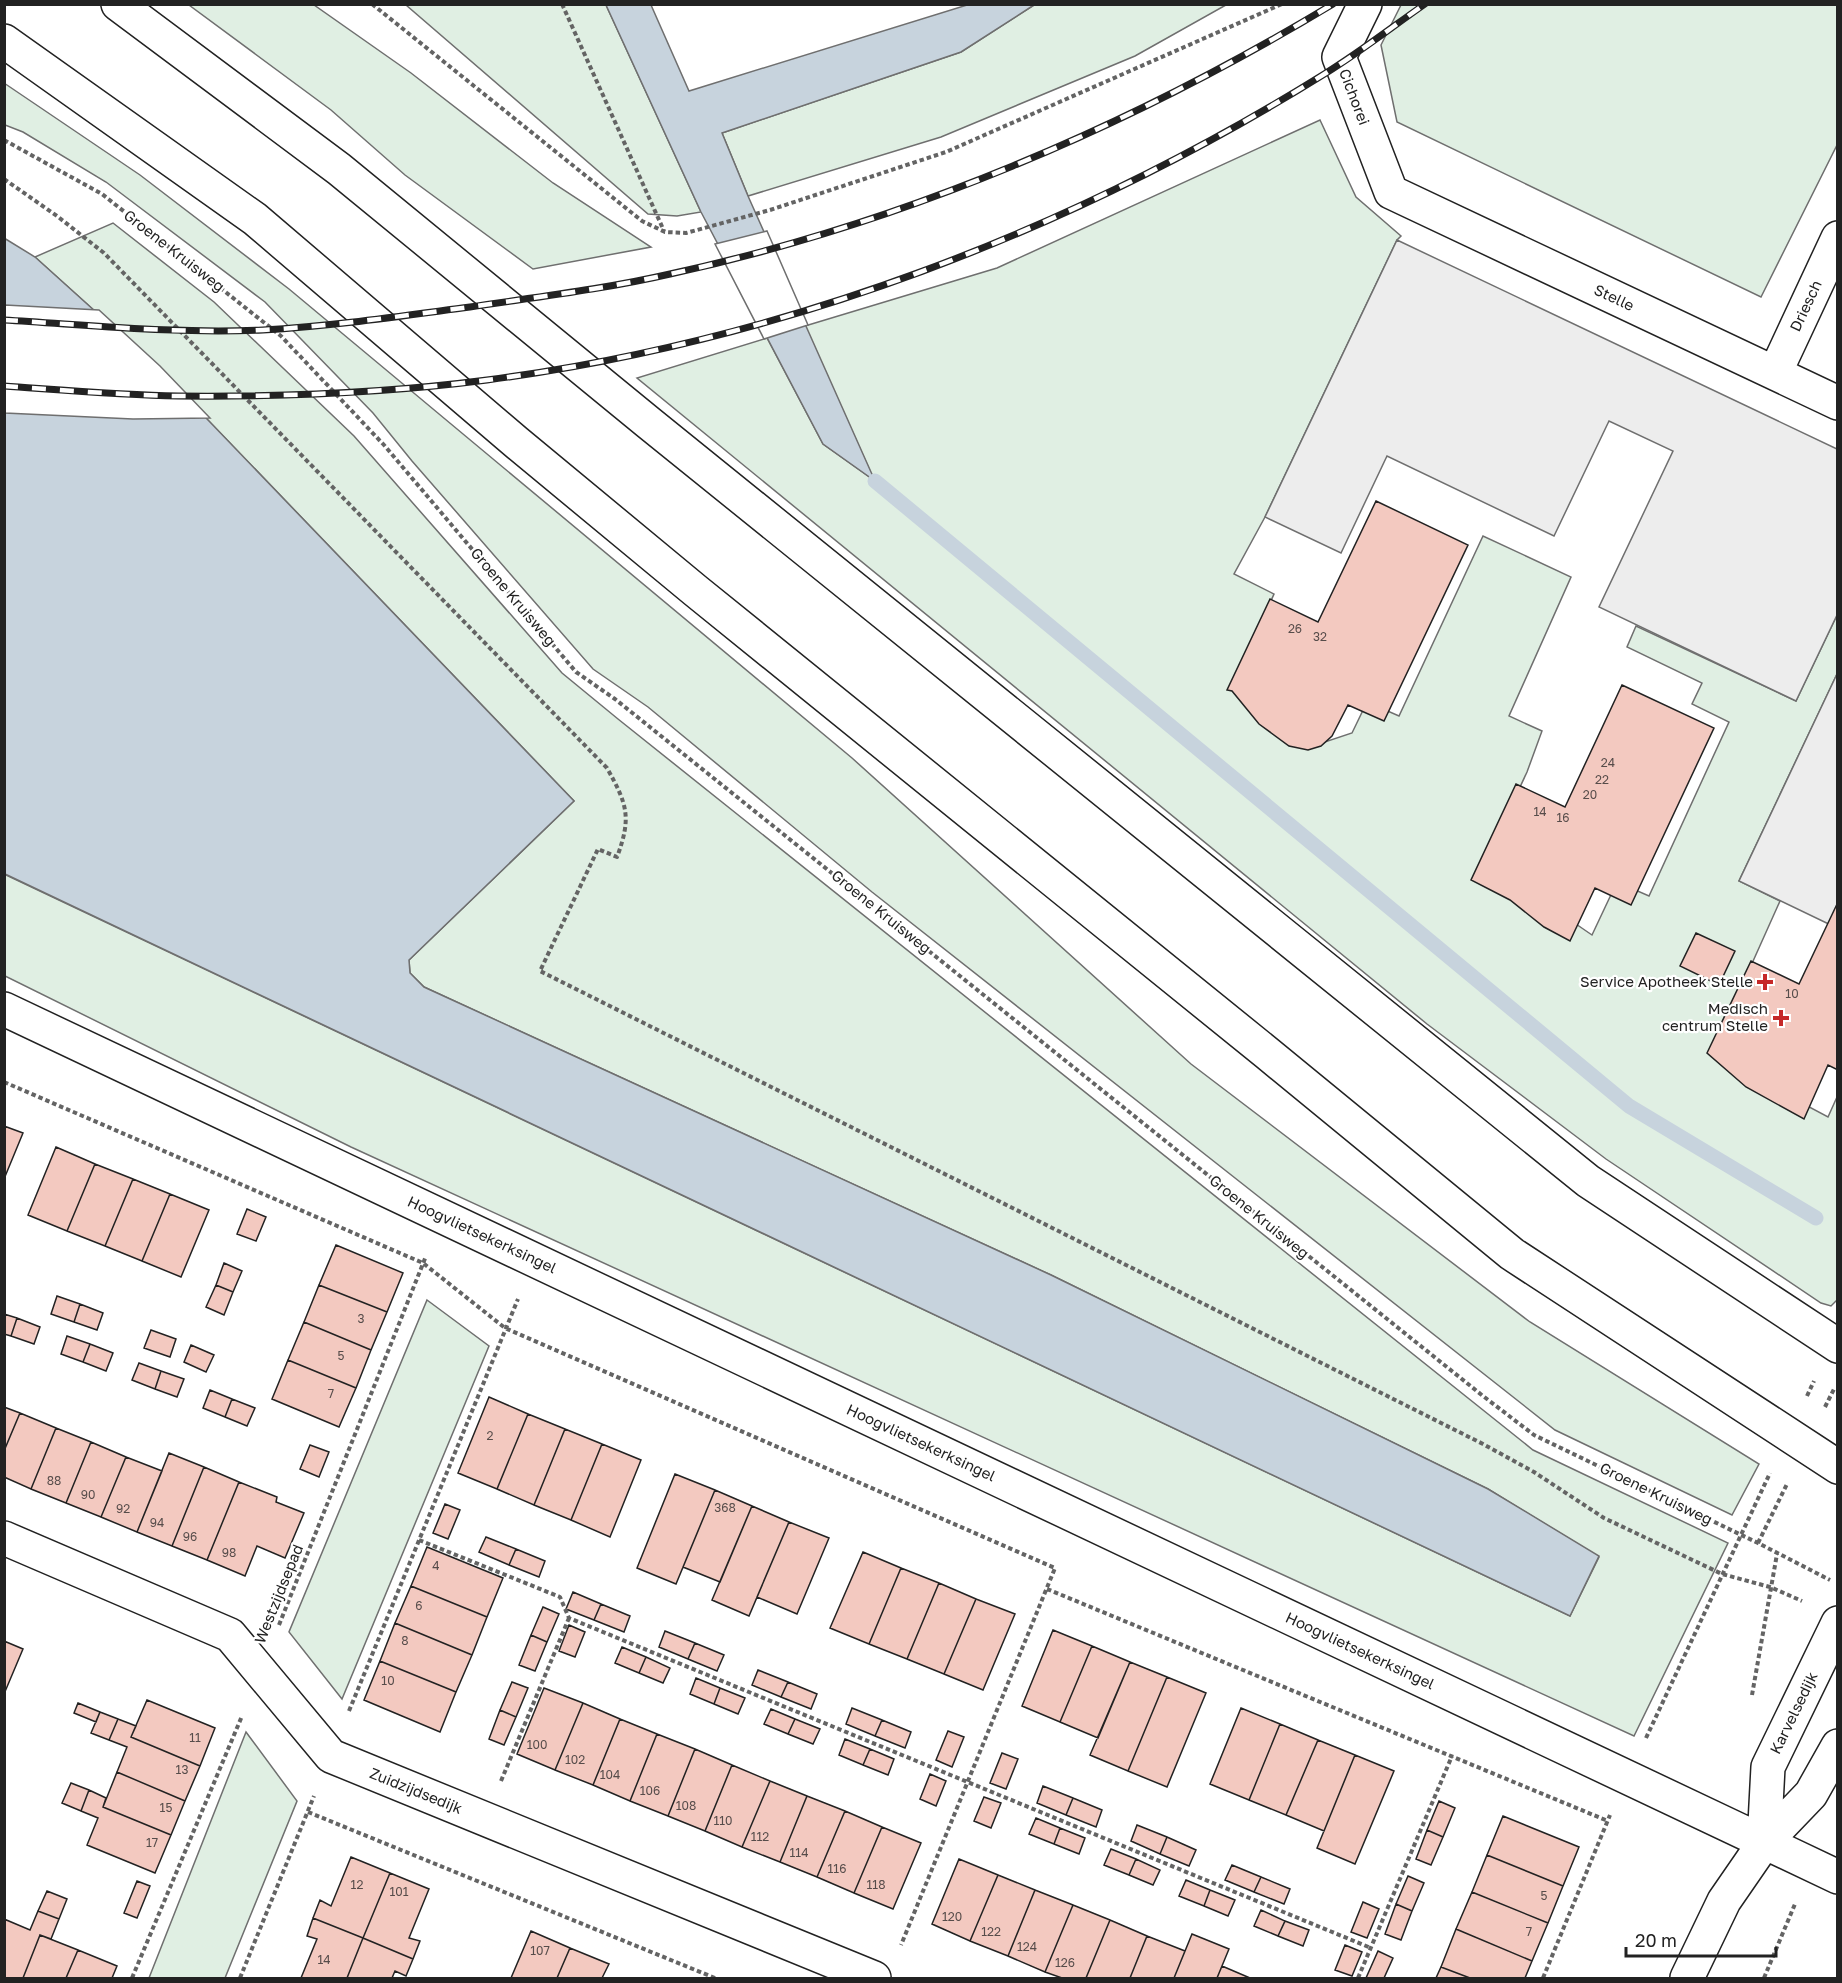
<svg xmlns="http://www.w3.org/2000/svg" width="1842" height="1983" font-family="'Golos Text',sans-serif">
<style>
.green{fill:#e0efe3;stroke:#6f6f6f;stroke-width:1.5}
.parking{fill:#ededed;stroke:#6f6f6f;stroke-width:1.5}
.water{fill:#c7d3dd;stroke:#6f6f6f;stroke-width:1.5}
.pier{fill:#fff;stroke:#6f6f6f;stroke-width:1.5}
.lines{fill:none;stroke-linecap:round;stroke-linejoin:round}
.stream{stroke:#c7d3dd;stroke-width:15}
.building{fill:#f3c9c0;stroke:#222;stroke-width:1.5}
.minor-casing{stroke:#222;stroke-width:36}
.major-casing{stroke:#222;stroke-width:36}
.path{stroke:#646464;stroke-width:4;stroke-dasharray:4.5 3;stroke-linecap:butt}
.minor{stroke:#fff;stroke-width:33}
.major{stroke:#fff;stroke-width:33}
.rail-casing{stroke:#222;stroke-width:7}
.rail{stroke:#fff;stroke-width:4.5;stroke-dasharray:14;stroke-linecap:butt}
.poi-dot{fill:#c62828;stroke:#fff;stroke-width:2}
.labels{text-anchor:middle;stroke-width:4.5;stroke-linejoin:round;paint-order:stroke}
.number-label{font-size:12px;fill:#564c4a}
.street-label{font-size:15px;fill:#222;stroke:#fff}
.poi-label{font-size:15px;fill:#222;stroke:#fff;text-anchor:end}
</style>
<rect width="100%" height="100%" fill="#fff"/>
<path class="green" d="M189,5H314L411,73L553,183L651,247L533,269L405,175L331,110Z
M406,5H606L701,212L677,216L648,214Z
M1034,5H1226L1135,56L941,137L748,196L722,133L961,52Z
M1401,5H1837V145L1761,297L1397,122L1381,45Z
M4,83L140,175L289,289L852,758L1191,1064L1530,1322L1759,1464L1732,1515L1555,1430L872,892L648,707L593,669L412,461L373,413L265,302L106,182L23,132L5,125Z
M1320,120L1356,197L1401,236L1397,240L1265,517L1234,574L1274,594L1236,678L1319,744L1352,733L1367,702L1399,716L1483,536L1571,577L1509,716L1542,731L1527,772L1481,871L1532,894L1592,935L1617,882L1649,896L1729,722L1692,704L1702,683L1627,647L1636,626L1796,701L1837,615V674L1739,881L1780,901L1715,1046L1764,1083L1828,1117L1837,1097V1300L1831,1306L1821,1303L1606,1159L1427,1024L637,378L767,338L823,444L874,480L805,326L997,268Z
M113,223L214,302L354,436L562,673L618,719L1533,1450L1728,1543L1634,1736L351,1147L5,976L4,874L1570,1616L1599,1557L1488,1489L1051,1275L424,987L410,973L409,960L574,801L158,368L35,257Z
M427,1300L489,1346L342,1699L289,1632Z
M246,1732L297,1801L225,1978H149Z"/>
<path class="parking" d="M1397,240L1837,449V615L1796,701L1599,607L1673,451L1609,421L1554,536L1387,456L1341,553L1265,517Z
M1837,674V928L1739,881Z"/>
<path class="water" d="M606,5H651L689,91L967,5H1034L961,52L722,133L748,196L875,481L823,444L701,212Z
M4,238L35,257L158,368L574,801L409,960L410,973L424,987L1051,1275L1488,1489L1599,1556L1570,1616L5,874Z"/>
<path class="pier" d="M767,231L808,325L764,339L715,244Z
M5,305L99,310L160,366L210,418L133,419L5,413Z"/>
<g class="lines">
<path class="stream" d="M875,481L1629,1106L1816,1218"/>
</g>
<path class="building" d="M1376,501L1468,545L1384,721L1348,705L1332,736L1321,746L1308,750L1289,746L1259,724L1232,691L1227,690L1270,599L1318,622Z
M1622,685L1714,728L1631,905L1595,888L1570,941L1544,927L1510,900L1471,880L1516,784L1565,807Z
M1838,902V1070L1828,1065L1804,1119L1746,1087L1707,1053L1751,961L1799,984Z
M1696,933L1735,951L1719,985L1680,966Z
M4,1126L23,1133L4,1179Z
M56,1147L95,1164L67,1231L28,1215Z
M95,1164L133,1179L105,1246L67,1231Z
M133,1179L170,1194L142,1261L105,1246Z
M170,1194L209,1210L181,1277L142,1261Z
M247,1209L266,1217L256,1241L237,1234Z
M336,1245L403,1273L387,1312L319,1285Z
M224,1263L242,1271L233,1292L216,1285Z
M216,1285L233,1292L224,1315L206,1307Z
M319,1285L387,1312L371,1350L304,1322Z
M57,1296L80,1304L74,1322L51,1314Z
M80,1304L103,1313L97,1330L74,1322Z
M4,1314L17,1318L11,1336L4,1334Z
M17,1318L40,1327L34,1344L11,1336Z
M304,1322L371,1350L356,1388L288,1360Z
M151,1330L176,1339L170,1357L144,1348Z
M67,1336L90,1344L83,1362L61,1354Z
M90,1344L113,1353L106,1371L83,1362Z
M191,1345L214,1355L206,1372L184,1362Z
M288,1360L356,1388L339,1427L272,1399Z
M139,1363L161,1371L155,1389L132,1380Z
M161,1371L184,1379L177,1397L155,1389Z
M210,1390L232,1399L225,1417L203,1408Z
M489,1397L528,1414L497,1489L458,1473Z
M232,1399L255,1408L247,1426L225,1417Z
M4,1407L20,1413L4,1451Z
M20,1413L56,1428L31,1489L4,1477V1451Z
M528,1414L565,1429L534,1505L497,1489Z
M56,1428L91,1442L66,1503L31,1489Z
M565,1429L602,1444L571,1520L534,1505Z
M91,1442L126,1457L101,1517L66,1503Z
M602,1444L641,1460L610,1537L571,1520Z
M310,1445L329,1452L319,1477L300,1469Z
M169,1453L204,1467L172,1546L137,1532Z
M126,1457L162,1471L137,1532L101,1517Z
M204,1467L239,1482L207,1560L172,1546Z
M675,1474L715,1490L676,1584L637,1568Z
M239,1482L277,1497L276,1502L304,1513L285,1558L257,1546L245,1576L207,1560Z
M715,1490L752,1506L720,1582L683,1567Z
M445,1504L460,1510L448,1539L433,1533Z
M752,1506L789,1522L749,1616L712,1600Z
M789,1522L829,1538L797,1614L757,1597Z
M486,1537L516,1549L509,1565L479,1552Z
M427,1547L503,1578L487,1617L411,1586Z
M516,1549L545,1561L539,1577L509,1565Z
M863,1552L901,1568L869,1644L830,1628Z
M901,1568L939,1583L907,1659L869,1644Z
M939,1583L976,1599L944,1674L907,1659Z
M411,1586L487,1617L472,1655L395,1623Z
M573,1592L601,1604L594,1620L566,1609Z
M976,1599L1015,1614L983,1690L944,1674Z
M601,1604L630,1616L624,1632L594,1620Z
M543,1607L559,1614L547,1642L531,1635Z
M395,1623L472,1655L456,1692L380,1661Z
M569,1625L585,1632L575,1657L559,1651Z
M1053,1630L1092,1646L1060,1722L1022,1706Z
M665,1631L695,1643L688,1659L659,1647Z
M531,1635L547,1642L535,1671L519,1665Z
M4,1641L23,1649L4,1694Z
M695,1643L724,1655L717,1671L688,1659Z
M1092,1646L1130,1662L1098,1738L1060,1722Z
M622,1647L646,1657L639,1673L615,1663Z
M646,1657L670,1668L663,1683L639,1673Z
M380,1661L456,1692L440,1732L364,1700Z
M1130,1662L1167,1677L1128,1771L1090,1755Z
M758,1670L788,1682L781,1697L752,1685Z
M1167,1677L1206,1693L1167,1787L1128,1771Z
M696,1678L720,1688L714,1704L690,1694Z
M512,1682L528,1688L516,1717L500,1710Z
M788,1682L817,1694L811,1709L781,1697Z
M544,1688L583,1703L555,1770L517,1754Z
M720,1688L745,1698L738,1714L714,1704Z
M147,1700L215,1728L200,1766L131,1737Z
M78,1703L100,1712L96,1722L74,1713Z
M583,1703L620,1719L593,1785L555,1770Z
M852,1708L882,1720L875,1736L846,1724Z
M1241,1708L1280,1724L1249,1800L1210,1784Z
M771,1709L795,1719L788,1734L764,1724Z
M500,1710L516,1717L504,1745L489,1739Z
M100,1712L118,1719L109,1740L91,1733Z
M118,1719L136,1726L131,1737L200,1766L185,1801L117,1772L127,1747L109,1740Z
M620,1719L657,1734L630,1801L593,1785Z
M795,1719L820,1729L813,1744L788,1734Z
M882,1720L911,1732L905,1748L875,1736Z
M1280,1724L1318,1740L1286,1815L1249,1800Z
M948,1731L964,1737L952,1767L936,1760Z
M657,1734L695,1749L668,1816L630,1801Z
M845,1739L870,1749L863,1765L839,1755Z
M1318,1740L1355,1755L1324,1831L1286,1815Z
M695,1749L732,1765L705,1831L668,1816Z
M870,1749L894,1759L888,1775L863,1765Z
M1002,1753L1018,1759L1006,1789L990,1783Z
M1355,1755L1394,1771L1355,1864L1317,1848Z
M732,1765L770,1781L742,1847L705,1831Z
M117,1772L185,1801L171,1835L103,1807Z
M930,1774L946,1781L936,1806L920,1799Z
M770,1781L807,1796L780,1862L742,1847Z
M71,1783L89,1790L81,1811L62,1803Z
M1043,1786L1073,1798L1066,1815L1037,1803Z
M89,1790L106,1798L103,1807L171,1835L155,1873L87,1845L98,1818L81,1811Z
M807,1796L845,1811L817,1877L780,1862Z
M984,1797L1001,1803L991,1828L974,1821Z
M1073,1798L1102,1810L1096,1827L1066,1815Z
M1439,1801L1455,1808L1443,1837L1427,1830Z
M845,1811L882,1827L854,1893L817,1877Z
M1503,1816L1579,1847L1563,1886L1487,1855Z
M1036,1818L1060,1828L1054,1844L1029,1834Z
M1137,1825L1167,1837L1160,1854L1131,1841Z
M882,1827L921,1843L893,1909L854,1893Z
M1060,1828L1085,1838L1079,1854L1054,1844Z
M1427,1830L1443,1837L1431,1865L1416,1859Z
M1167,1837L1196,1850L1189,1866L1160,1854Z
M1111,1849L1136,1859L1129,1875L1104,1865Z
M1487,1855L1563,1886L1548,1923L1472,1892Z
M351,1857L390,1873L363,1938L313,1918L320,1900L331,1906Z
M959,1859L998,1875L970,1941L932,1924Z
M1136,1859L1160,1870L1153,1885L1129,1875Z
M1232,1865L1261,1877L1254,1892L1225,1880Z
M390,1873L429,1889L409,1938L420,1941L413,1959L363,1938Z
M998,1875L1035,1890L1008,1956L970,1941Z
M1408,1876L1424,1883L1412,1911L1396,1904Z
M1261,1877L1290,1889L1284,1904L1254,1892Z
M1186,1880L1210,1890L1204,1906L1179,1896Z
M137,1881L150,1886L137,1918L124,1913Z
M1035,1890L1073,1905L1045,1972L1008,1956Z
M1210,1890L1235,1900L1228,1916L1204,1906Z
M47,1891L67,1899L59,1919L38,1911Z
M1472,1892L1548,1923L1532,1961L1456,1929Z
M1363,1902L1379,1909L1367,1938L1351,1932Z
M1396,1904L1412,1911L1401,1940L1385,1934Z
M1073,1905L1110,1920L1086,1978H1062L1045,1972Z
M1261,1910L1285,1921L1278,1936L1254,1926Z
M38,1911L59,1919L51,1939L40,1935L23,1978H4V1919L30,1930Z
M313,1918L363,1938L347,1978H301L317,1939L307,1936Z
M1110,1920L1147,1936L1130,1978H1086Z
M1285,1921L1309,1930L1303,1946L1278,1936Z
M1456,1929L1532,1961L1525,1978H1470L1441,1967Z
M531,1931L570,1948L557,1978H511Z
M1192,1934L1229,1949L1217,1978H1174Z
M40,1935L78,1950L66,1978H23Z
M1147,1936L1185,1951L1174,1978H1130Z
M363,1938L413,1959L406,1976L395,1971L392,1978H347Z
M1345,1945L1362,1952L1352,1976L1335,1970Z
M570,1948L609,1964L602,1978H557Z
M78,1950L117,1966L112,1978H66Z
M1378,1951L1393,1958L1384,1978H1366Z
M1222,1966L1250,1978H1217Z
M1441,1967L1470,1978H1436Z"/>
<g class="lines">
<g class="minor-casing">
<path id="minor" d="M1365,4L1339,57L1391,192L1838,403
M1775,373L1838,238
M4,1009L1838,1877
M4,1538L230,1635L331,1756L874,1978
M1764,1843L1768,1767L1838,1623
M1687,1978L1724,1901L1764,1843L1811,1794L1838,1746"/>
</g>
<g class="major-casing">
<path id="major" d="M118,4L339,169L649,423L1588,1181L1838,1346
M4,41L255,219L516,442L696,591L1267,1053L1512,1254L1838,1467"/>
</g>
<path class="path" d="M372,4L642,221L665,232L686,233L770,210L946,152L1282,4
M562,4L664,231
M4,140L102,194L281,336L384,445L576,672L615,699L1483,1396L1534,1435L1758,1543L1830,1580
M4,179L57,216L104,253L607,768C627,804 632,817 617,857L598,849L540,971L1483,1444L1534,1472L1604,1518L1722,1574L1770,1587L1802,1601
M4,1082L423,1263L505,1328L1055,1568L901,1945
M1807,1396L1814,1381
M1825,1407L1835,1387
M419,1540L560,1597L569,1618L1371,1948
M1758,1543L1787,1484
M1047,1589L1608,1821
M279,1625L426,1256
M1752,1695L1777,1554
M349,1711L518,1299
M1646,1738L1770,1473
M501,1781L569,1618
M308,1812L715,1978
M132,1978L242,1716
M240,1978L314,1796
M1358,1978L1452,1756
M1543,1978L1610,1815
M1764,1978L1795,1904"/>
<use href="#minor" class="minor"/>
<use href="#major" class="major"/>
<g class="rail-casing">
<path id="rail" d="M4,320C90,325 177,334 263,330C333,326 401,316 470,307C537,297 605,289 670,274C904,223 1129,127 1333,4
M4,386C62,390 120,395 178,396C280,397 386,393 487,380C784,341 1072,231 1326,73C1360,52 1392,27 1425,4"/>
</g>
<use href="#rail" class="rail"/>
</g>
<g class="poi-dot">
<path d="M1762 973h6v6h6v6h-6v6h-6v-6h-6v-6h6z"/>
<path d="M1778 1009h6v6h6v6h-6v6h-6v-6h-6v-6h6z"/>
</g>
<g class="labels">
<g class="number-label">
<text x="1295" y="633">26</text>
<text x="1320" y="641">32</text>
<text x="1608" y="767">24</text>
<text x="1602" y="784">22</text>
<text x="1590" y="799">20</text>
<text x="1540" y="816">14</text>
<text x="1563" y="822">16</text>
<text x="1792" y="998">10</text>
<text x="361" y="1323">3</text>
<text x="341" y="1360">5</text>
<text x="331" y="1398">7</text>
<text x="490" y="1440">2</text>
<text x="54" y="1485">88</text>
<text x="88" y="1499">90</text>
<text x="725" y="1512">368</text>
<text x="123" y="1513">92</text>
<text x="157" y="1527">94</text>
<text x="190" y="1541">96</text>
<text x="229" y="1557">98</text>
<text x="436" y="1570">4</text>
<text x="419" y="1610">6</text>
<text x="405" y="1645">8</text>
<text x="388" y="1685">10</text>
<text x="195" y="1742">11</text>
<text x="537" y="1749">100</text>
<text x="575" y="1764">102</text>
<text x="182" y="1774">13</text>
<text x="610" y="1779">104</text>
<text x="650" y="1795">106</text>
<text x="686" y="1810">108</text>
<text x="166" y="1812">15</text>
<text x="723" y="1825">110</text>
<text x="760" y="1841">112</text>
<text x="152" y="1847">17</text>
<text x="799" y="1857">114</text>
<text x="837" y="1873">116</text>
<text x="357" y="1889">12</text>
<text x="876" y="1889">118</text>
<text x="399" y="1896">101</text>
<text x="1544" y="1900">5</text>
<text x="952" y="1921">120</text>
<text x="991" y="1936">122</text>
<text x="1529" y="1936">7</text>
<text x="1027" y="1951">124</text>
<text x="540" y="1955">107</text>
<text x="324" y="1964">14</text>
<text x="1065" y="1967">126</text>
</g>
<g class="street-label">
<text transform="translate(1354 97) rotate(69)" y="5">Cichorei</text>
<text transform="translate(174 251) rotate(38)" y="5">Groene Kruisweg</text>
<text transform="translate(1614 298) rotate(25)" y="5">Stelle</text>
<text transform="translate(1806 306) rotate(-65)" y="5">Driesch</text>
<text transform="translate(513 597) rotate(50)" y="5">Groene Kruisweg</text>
<text transform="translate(881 912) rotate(39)" y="5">Groene Kruisweg</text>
<text transform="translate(1259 1217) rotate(39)" y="5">Groene Kruisweg</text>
<text transform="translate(482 1235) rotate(25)" y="5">Hoogvlietsekerksingel</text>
<text transform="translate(921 1443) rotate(25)" y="5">Hoogvlietsekerksingel</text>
<text transform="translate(1656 1494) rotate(26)" y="5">Groene Kruisweg</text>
<text transform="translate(279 1594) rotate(-68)" y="5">Westzijdsepad</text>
<text transform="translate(1360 1651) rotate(25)" y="5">Hoogvlietsekerksingel</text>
<text transform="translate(1794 1713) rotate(-64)" y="5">Karvelsedijk</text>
<text transform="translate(416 1791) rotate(22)" y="5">Zuidzijdsedijk</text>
</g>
<g class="poi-label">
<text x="1753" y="987">Service Apotheek Stelle</text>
<text x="1768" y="1014">Medisch<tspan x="1768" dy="17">centrum Stelle</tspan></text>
</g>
</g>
<rect width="1842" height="1983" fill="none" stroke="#222222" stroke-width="12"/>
<path d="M1626 1947v9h150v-9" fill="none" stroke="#222222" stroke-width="3"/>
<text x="1635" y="1947" font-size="18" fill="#222222" stroke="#ffffff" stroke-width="4.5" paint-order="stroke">20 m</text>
</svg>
